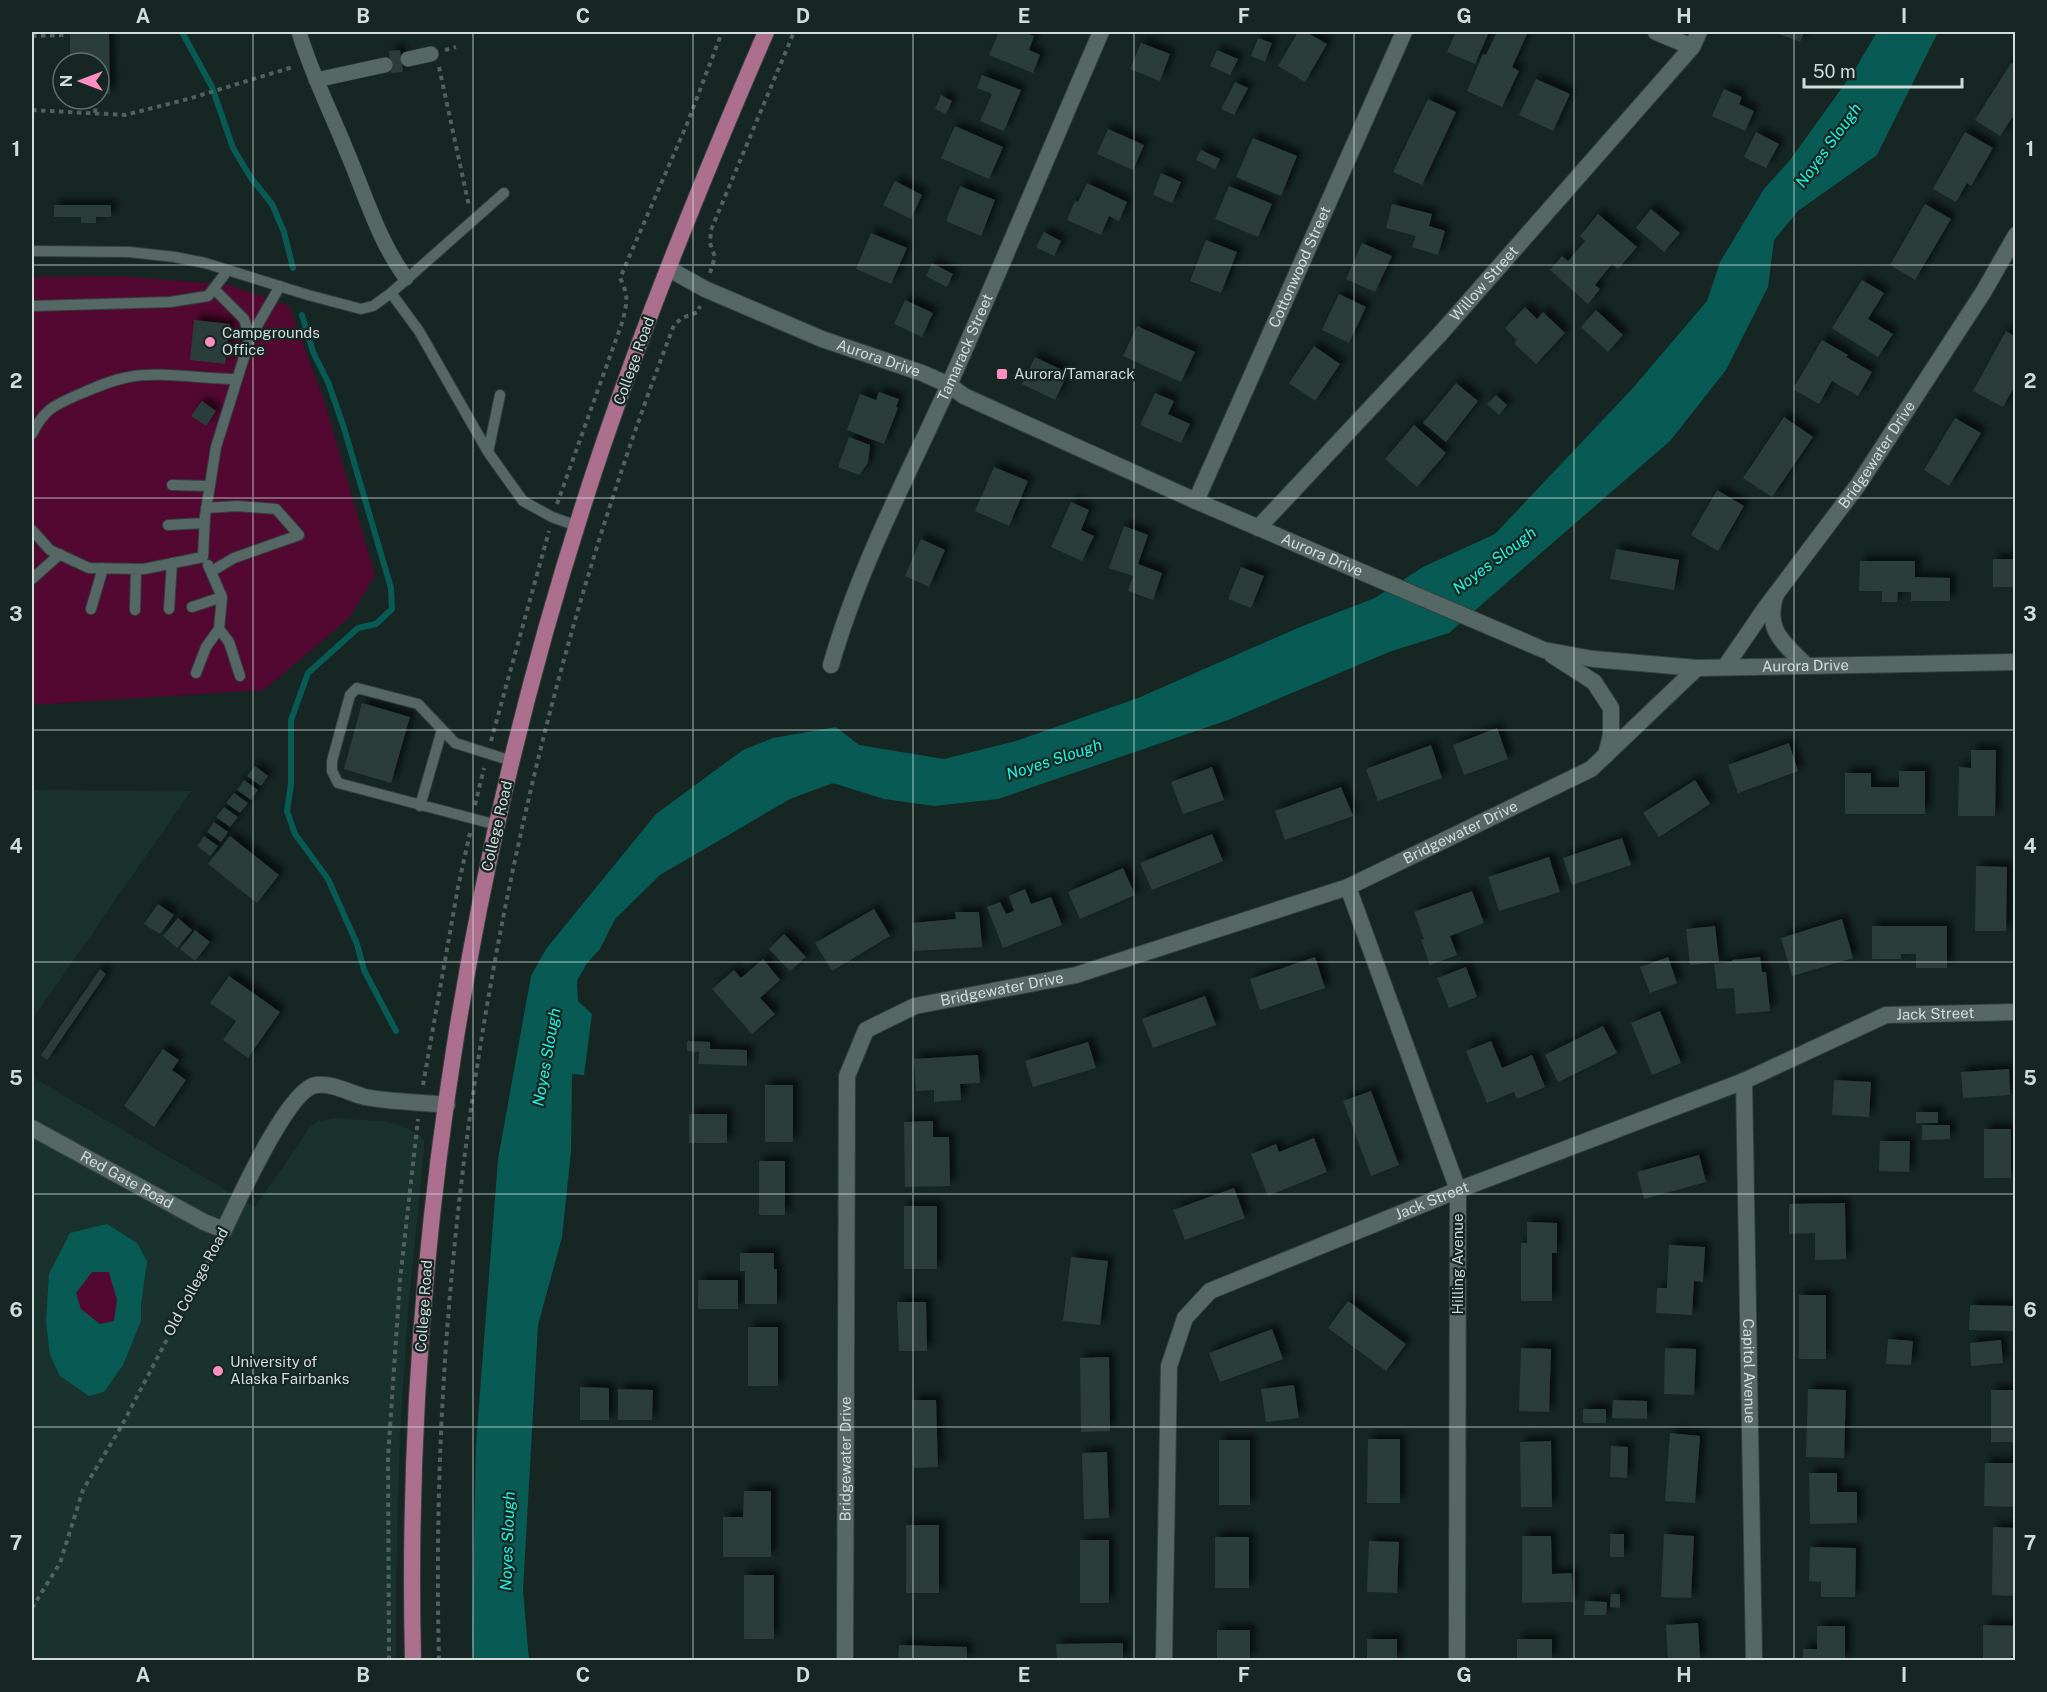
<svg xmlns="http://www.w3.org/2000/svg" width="2047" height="1692" font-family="'Public Sans',sans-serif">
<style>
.built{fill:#19322e}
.green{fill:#520831}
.water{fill:#085b54;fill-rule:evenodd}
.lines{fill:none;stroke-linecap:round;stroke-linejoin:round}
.stream{stroke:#085b54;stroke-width:6}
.building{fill:#2c3d3a;filter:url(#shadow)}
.service-casing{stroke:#343f3e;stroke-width:12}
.pedestrian-casing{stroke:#343f3e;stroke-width:16}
.minor-casing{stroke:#343f3e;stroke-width:18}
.tertiary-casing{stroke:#343f3e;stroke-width:18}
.primary-casing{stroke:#343f3e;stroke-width:18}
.path{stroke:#52605e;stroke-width:4;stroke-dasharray:4.5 4.5;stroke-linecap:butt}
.service{stroke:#556865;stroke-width:10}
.pedestrian{stroke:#556865;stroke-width:15}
.minor{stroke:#556865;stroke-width:16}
.tertiary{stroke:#556865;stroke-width:16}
.primary{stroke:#ac6f8d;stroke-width:16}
.grid{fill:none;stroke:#d2dcda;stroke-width:1.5;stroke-opacity:0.55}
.poi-dot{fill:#fd8ebf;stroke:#152623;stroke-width:2}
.labels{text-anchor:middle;stroke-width:4.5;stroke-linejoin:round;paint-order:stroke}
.street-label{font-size:15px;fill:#d2dcda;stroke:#152623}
.poi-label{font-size:15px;fill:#d2dcda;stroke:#152623;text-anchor:start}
.water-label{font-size:16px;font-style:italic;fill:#1ef6e3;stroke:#152623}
.neatline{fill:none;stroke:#d2dcda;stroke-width:2}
.grid-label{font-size:20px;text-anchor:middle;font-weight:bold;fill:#d2dcda}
</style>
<defs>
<filter id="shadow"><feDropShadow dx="5.5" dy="-5.5" stdDeviation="3" flood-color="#0009"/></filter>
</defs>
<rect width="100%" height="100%" fill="#152623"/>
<path class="built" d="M32,790L191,791L32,1020Z
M32,1077L255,1207L311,1126L319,1121L335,1118L382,1121L401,1125L421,1136L424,1142V1151L408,1311L400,1432L396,1578V1660H32Z"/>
<path class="green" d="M120,276L230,285L289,306L324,400L375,575L349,618L264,690L32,705V277Z
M92,1272H109L117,1300L114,1321L100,1325L81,1309L76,1293Z"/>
<path class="water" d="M1877,32H1938L1877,155L1798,211L1774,240L1768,287L1726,370L1670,441L1449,633L1389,652L1228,720L998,799L934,806L884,799L833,783L790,799L660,875L615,919L600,949L587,963L577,981L578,1001L592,1014L584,1075L572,1074L571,1152L562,1237L538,1325L523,1590L529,1660H473L472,1635L476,1444L498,1159L531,976L546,949L656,814L743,750L773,738L836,727L859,745L944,759L1016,741L1138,698L1300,627L1375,598L1423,567L1495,534L1632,389L1707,301L1720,262L1764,189L1790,160L1854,71Z
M107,1224L137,1243L147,1261L141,1305V1321L123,1365L104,1392L89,1396L60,1376L50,1355L46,1322L49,1274L70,1233ZM92,1272H109L117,1300L114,1321L100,1324L81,1309L76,1293Z"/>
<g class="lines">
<path class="stream" d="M182,32L212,87L233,148L251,178L272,204L284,232L293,268
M302,315L313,352L328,382L344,428L391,588L392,609L376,624L358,628L308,673L291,720V784L287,811L295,834L328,879L357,944L364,970L396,1031"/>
</g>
<path class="building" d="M70,32H109L110,94H99V63H70Z
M999,32H1023L1034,36L1029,50L1040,55L1033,73L989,55Z
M1298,32H1306L1327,44L1305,82L1278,66Z
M1456,32H1489L1475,64L1447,52Z
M1497,32H1528L1512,67L1519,71L1502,107L1467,91L1483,54L1486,55Z
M1774,32H1804L1800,42Z
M1258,38L1272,43L1265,62L1251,56Z
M1141,43L1170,54L1160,81L1130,69Z
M400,50L403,72L391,73L389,51Z
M1217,50L1238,59L1230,75L1210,66Z
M2011,63L2016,65V112L2000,136L1975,120Z
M982,75L1021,90L1004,131L980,121L992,94L977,88Z
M1536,79L1570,94L1553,131L1519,115Z
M1235,82L1248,88L1234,115L1221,109Z
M1724,89L1742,97L1739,104L1754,111L1745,131L1712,116Z
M941,95L952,101L946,114L935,109Z
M1428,99L1456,112L1422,185L1393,172Z
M955,126L1003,147L989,179L941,158Z
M1108,129L1144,145L1133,170L1097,154Z
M1756,132L1779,144L1766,168L1744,157Z
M1965,132L1993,148L1971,186L1967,183L1956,202L1933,189Z
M1253,138L1297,156L1281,196L1236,177Z
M1201,150L1220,159L1215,169L1196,160Z
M1161,173L1181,182L1172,203L1153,195Z
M895,181L922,195L911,219L883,205Z
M1087,183L1127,202L1119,221L1109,216L1101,235L1067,220L1075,201L1078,202Z
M960,186L995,200L981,236L946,221Z
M1229,186L1272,204L1258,237L1215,219Z
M1392,204L1432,214L1429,226L1445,231L1438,255L1412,247L1416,236L1386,228Z
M1925,204L1951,219L1915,280L1890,265Z
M54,205H111V217H96V223H81V217H54Z
M1651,209L1680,233L1664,252L1636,228Z
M1598,214L1637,247L1618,269L1612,264L1595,285L1600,289L1588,304L1550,270L1562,256L1568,261L1585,241L1580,236Z
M1044,232L1061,241L1054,256L1036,247Z
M871,233L907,248L891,284L856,269Z
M1206,240L1237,252L1221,293L1190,281Z
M1362,243L1392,256L1375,292L1346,279Z
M932,263L953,274L947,287L926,276Z
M1862,280L1884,293L1868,319L1893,334L1878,357L1832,328Z
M1339,294L1366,307L1349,343L1322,330Z
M905,300L933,313L922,337L894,324Z
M1525,307L1537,319L1543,312L1565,333L1536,364L1514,343L1517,340L1505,328Z
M1596,310L1623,335L1608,352L1581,327Z
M194,320L230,324L225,364L190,360Z
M1137,326L1195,352L1181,382L1123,356Z
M2006,331L2016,337V384L2003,407L1973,391Z
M1822,340L1848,355L1846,357L1872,372L1858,396L1832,381L1819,404L1793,389Z
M1314,346L1340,364L1315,401L1289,383Z
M1035,357L1068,373L1055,400L1022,384Z
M1456,383L1478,401L1446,442L1423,423Z
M879,392L899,399L896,407L898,408L884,444L847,430L860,394L876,400Z
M1155,393L1174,401L1168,414L1190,424L1181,443L1140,425Z
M1496,395L1507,405L1499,415L1487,404Z
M202,401L216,411L206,426L191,416Z
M1784,417L1813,437L1772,497L1743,478Z
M1955,418L1981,433L1949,486L1924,470Z
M1414,425L1446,453L1417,487L1385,459Z
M849,437L870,445L868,463L859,475L838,467Z
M994,467L1028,481L1009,526L975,511Z
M1717,490L1744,506L1718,551L1691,535Z
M1071,502L1089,510L1081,530L1094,536L1082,561L1051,547Z
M1124,526L1148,535L1138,564L1162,573L1153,600L1128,591L1133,576L1109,568Z
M921,539L945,550L929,587L905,576Z
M1616,549L1679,560L1674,590L1610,579Z
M1993,559H2016V587H1993Z
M1860,561H1915V577L1950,578V601H1911V592H1898L1897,602H1882V591H1859Z
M1241,567L1264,576L1251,608L1228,599Z
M362,703L410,717L391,783L344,769Z
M1497,728L1508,759L1464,775L1453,745Z
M1789,743L1798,771L1738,793L1728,765Z
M1431,745L1442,778L1378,801L1366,769Z
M1971,750H1996L1995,816H1958L1959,767L1971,768Z
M255,766L268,776L261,786L247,776Z
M1212,767L1224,800L1183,814L1171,782Z
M1899,771H1925V814H1845V773H1871V787H1899Z
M244,780L258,790L251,800L237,790Z
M1695,780L1710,804L1659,837L1643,813Z
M1341,787L1353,816L1285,840L1275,811Z
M234,793L248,803L240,813L226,803Z
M224,807L238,817L230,827L216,817Z
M214,822L228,832L221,842L207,832Z
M1212,834L1223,861L1152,890L1140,863Z
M204,836L218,846L210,856L197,846Z
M230,836L279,875L257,903L208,864Z
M1622,838L1631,865L1572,885L1563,858Z
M1549,857L1560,892L1499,911L1488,877Z
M1976,866L2007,867L2006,931H1975Z
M1123,868L1135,895L1080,919L1068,892Z
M1025,889L1031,904L1051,897L1062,925L1003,948L987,907L1000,902L1006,914L1014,911L1009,896Z
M1472,891L1484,923L1450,936L1457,955L1430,965L1421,940L1424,939L1414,912Z
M158,904L174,915L160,934L144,924Z
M874,909L890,936L832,971L815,943Z
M955,912H979L982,947L913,951L912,923L956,919Z
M178,918L192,930L177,948L163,936Z
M1842,919L1853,958L1792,976L1781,938Z
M1715,926L1719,962L1690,965L1686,929Z
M1872,926H1947V968H1916V954H1901V959H1872Z
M195,930L210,942L195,961L180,949Z
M784,934L806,957L790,971L769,949Z
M1315,957L1325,988L1260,1010L1250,979Z
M1668,957L1677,983L1650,993L1640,967Z
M1760,957L1762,972H1766L1770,1011L1736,1014L1734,988L1717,989L1714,964L1732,962V960Z
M763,959L780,980L760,998L775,1014L752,1034L712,989L734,970L741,978Z
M1466,967L1477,997L1449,1008L1437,978Z
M100,969L106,974L47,1060L41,1055Z
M229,976L280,1012L248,1058L223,1040L236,1021L210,1003Z
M1205,996L1216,1025L1153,1048L1142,1019Z
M1660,1011L1681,1063L1652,1075L1631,1023Z
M1603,1026L1617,1053L1558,1082L1545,1055Z
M687,1041L710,1042V1049L747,1050V1066L698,1064L699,1052L687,1051Z
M1491,1041L1502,1068L1532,1055L1545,1087L1517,1099L1514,1092L1487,1103L1466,1051Z
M1088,1042L1096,1068L1033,1087L1025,1061Z
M163,1049L179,1060L172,1070L186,1080L154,1127L124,1106Z
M978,1055L980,1083L960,1084L961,1100L934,1102V1090L916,1091L914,1059Z
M2009,1069L2010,1095L1963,1098L1961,1072Z
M1834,1080L1871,1082L1869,1117L1832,1115Z
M765,1085H793V1142H765Z
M1371,1091L1399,1165L1371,1176L1343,1101Z
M1916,1112H1938V1123H1916Z
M689,1114H727V1143H689Z
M933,1121V1137H949L950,1186L905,1187L904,1122Z
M1922,1125H1950V1139L1922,1140Z
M1984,1129H2011V1178H1984Z
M1314,1138L1327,1172L1268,1196L1251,1154L1276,1144L1279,1152Z
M1880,1141H1910L1909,1172L1879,1171Z
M1699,1155L1706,1182L1644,1199L1637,1172Z
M759,1161H785V1215H759Z
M1234,1188L1245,1218L1185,1240L1173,1210Z
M1845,1203L1846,1259L1815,1260V1233L1789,1234V1204Z
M904,1206H937V1269H904Z
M1527,1222L1557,1223V1253H1552V1301H1521V1243H1527Z
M1669,1245L1705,1247L1703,1282L1694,1281L1692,1315L1656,1313L1657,1288H1667Z
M740,1253H774V1269H777V1304H745V1271H740Z
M1071,1257L1108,1261L1100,1325L1063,1321Z
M698,1280H738V1309H698Z
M1799,1295H1826V1359H1799Z
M1348,1301L1406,1344L1386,1371L1328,1328Z
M897,1302H926L927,1351H899Z
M1970,1305L2016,1306V1331L1969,1330Z
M748,1327H778V1386H748Z
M1272,1329L1283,1359L1220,1382L1209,1353Z
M1888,1339L1913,1341L1911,1365L1886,1364Z
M2001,1340L2003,1363L1971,1366L1970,1343Z
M1521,1348L1551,1349L1549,1412L1519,1411Z
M1665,1348L1696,1349L1694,1395L1664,1394Z
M1109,1357L1110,1431L1081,1432L1080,1358Z
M1294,1385L1299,1418L1266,1422L1261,1389Z
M580,1387L609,1388V1420H580Z
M618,1389L653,1390L652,1420H618Z
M1808,1389L1846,1390L1844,1458L1806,1457Z
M1991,1390H2016V1442H1991Z
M912,1400H936L938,1467L913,1468Z
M1613,1400L1647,1401V1419L1612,1418Z
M1583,1409H1606V1423H1583Z
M1670,1433L1700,1436L1695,1503L1665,1501Z
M1368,1439H1400V1503H1367Z
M1219,1440H1250V1505H1219Z
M1551,1441L1552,1507H1521L1520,1442Z
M1611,1446L1628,1447L1627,1478L1610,1477Z
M1107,1452L1109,1518L1084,1519L1082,1453Z
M1985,1463H2016V1507L1984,1506Z
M1809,1473H1837V1492H1857V1523L1810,1524Z
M744,1491H771V1557H723V1517H743Z
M906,1525H939V1593H906Z
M1993,1527L2016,1528V1596L1992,1595Z
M1610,1534H1624V1557H1610Z
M1664,1534L1694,1536L1691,1598L1661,1597Z
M1522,1536H1551L1552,1574L1572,1573L1573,1602L1522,1603Z
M1215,1537H1249V1588H1215Z
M1080,1540H1109V1603H1080Z
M1369,1541L1399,1542L1397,1593L1367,1592Z
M1810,1547L1856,1548L1855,1597H1821V1582L1809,1581Z
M744,1575H774V1639H744Z
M1611,1594H1620V1608L1610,1607Z
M1585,1601L1607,1602L1606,1615H1584Z
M1698,1623L1700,1660H1668L1666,1625Z
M1983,1625L2016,1626V1656H2011V1660H1983Z
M1817,1626H1845V1660H1803V1649H1817Z
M1217,1630H1250V1660H1217Z
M1367,1639H1397V1660H1367Z
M1517,1639H1552V1660H1517Z
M1123,1643V1660H1057L1056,1644Z
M899,1645L967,1647V1660H898Z"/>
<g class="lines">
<g class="service-casing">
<path id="service" d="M32,251L129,252L175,257L205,263L308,295L361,309L373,306L391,293L504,193
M214,289L244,319L250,338
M391,293L419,331L488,452L523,501L552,517L577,526
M32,306L170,302L208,296L228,270
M32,434C45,408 55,405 80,394C96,387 112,380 129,377C158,371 204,379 236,379
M488,452L500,395
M172,485L210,486
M206,508L237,506L276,509L299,535L234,558L212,571
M168,525L204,523
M32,530L50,550L89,568L144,569L203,557L205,516L216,447L250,338L280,286
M32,579L60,554
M192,607L222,597
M91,609L103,568
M169,609L172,563
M135,610L136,569
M219,629L229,642L240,676
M196,673L206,647L219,629L222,597L208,565
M420,806L442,730
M497,825L338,783L332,771V761L350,695L357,688L418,704L455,743L512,761"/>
</g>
<g class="pedestrian-casing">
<path id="pedestrian" d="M299,32C311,73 331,112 347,152C365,194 379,242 406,278
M408,59L431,54
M316,80L385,65"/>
</g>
<g class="minor-casing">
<g id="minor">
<path d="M1656,32L1692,47"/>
<path id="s1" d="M1196,501L1404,32"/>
<path id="s2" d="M1258,528L1440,334L1692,47L1699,32"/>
<path id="s3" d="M831,665C859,567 907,477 949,385C1001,268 1050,149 1101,32"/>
<path id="s4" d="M1725,667L1764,610L1858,485L1984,291L2016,235"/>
<path d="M1348,887L1458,1190L1457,1660"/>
<path id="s5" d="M1744,1081L1754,1660"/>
<path id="s6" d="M32,1128L204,1222L224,1230C237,1203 288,1089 316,1085C334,1083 349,1093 365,1097C390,1102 421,1102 447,1105"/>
<path id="s7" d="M845,1660L847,1076L866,1030L915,1006L1076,975L1348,887L1591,769L1697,668"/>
<path id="s8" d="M1164,1660L1169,1366L1185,1318L1210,1291L1458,1190L1744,1081L1886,1015L2016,1012"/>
</g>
</g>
<g class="tertiary-casing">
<g id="tertiary">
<path id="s9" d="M669,269L705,289L822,339L922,373L949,385L964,396L1196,501L1544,650L1593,659L1697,668L2016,662"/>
<path d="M1776,594C1764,629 1783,643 1806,665"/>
<path d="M1552,655L1594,682L1611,708V735L1606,755"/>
</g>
</g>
<g class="primary-casing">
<path id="primary" d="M413,1660C403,1250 471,837 602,448C650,307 707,168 766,32"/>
</g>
<path class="path" d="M32,36L64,35
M445,50L456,47
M439,67L469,206
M32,110L125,115L188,99L293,67
M95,113L96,99
M710,273L715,257L710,243L711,230L794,32
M557,504L623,320C627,302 629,296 620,278L687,124L722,32
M491,741L549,531
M475,805L484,768
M423,1085L458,887L470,833
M32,1608L60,1563L83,1490L121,1427L217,1244
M389,1660L388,1457L400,1280L418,1119
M439,1660C427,1209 512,746 674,325L682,318L698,312L700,306"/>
<use href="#service" class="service"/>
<use href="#pedestrian" class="pedestrian"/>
<use href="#minor" class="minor"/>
<use href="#tertiary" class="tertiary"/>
<use href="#primary" class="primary"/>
</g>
<path class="grid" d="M253,32V1660M473,32V1660M693,32V1660M913,32V1660M1134,32V1660M1354,32V1660M1574,32V1660M1794,32V1660M32,265H2016M32,498H2016M32,730H2016M32,962H2016M32,1194H2016M32,1427H2016"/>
<g class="poi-dot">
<circle cx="210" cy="342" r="6"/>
<rect x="996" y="368" width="12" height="12" rx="3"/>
<circle cx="218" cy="1371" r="6"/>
</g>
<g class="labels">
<g class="street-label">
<text dy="5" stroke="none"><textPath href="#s1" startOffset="256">Cottonwood Street</textPath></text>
<text dy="5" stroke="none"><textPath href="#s2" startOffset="333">Willow Street</textPath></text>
<text dy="5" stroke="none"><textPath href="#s3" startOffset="345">Tamarack Street</textPath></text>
<text dy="5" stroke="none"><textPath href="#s9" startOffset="228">Aurora Drive</textPath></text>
<text transform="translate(634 361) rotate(-70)" y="5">College Road</text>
<text dy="5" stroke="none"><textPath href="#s4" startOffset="261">Bridgewater Drive</textPath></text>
<text dy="5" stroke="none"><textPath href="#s9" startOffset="714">Aurora Drive</textPath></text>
<text dy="5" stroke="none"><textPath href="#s9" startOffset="1218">Aurora Drive</textPath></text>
<text transform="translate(497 826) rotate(-77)" y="5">College Road</text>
<text dy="5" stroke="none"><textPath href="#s7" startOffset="1263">Bridgewater Drive</textPath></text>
<text dy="5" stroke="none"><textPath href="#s7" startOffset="777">Bridgewater Drive</textPath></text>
<text dy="5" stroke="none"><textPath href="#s8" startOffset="1161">Jack Street</textPath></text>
<text dy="5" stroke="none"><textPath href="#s6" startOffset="108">Red Gate Road</textPath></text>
<text dy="5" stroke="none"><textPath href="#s8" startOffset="621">Jack Street</textPath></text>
<text transform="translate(1458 1264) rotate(-90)" y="5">Hilling Avenue</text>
<text transform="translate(196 1282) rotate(-62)" y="5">Old College Road</text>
<text transform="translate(424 1306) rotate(-86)" y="5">College Road</text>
<text dy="5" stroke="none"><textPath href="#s5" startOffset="290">Capitol Avenue</textPath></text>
<text dy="5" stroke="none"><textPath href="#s7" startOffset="201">Bridgewater Drive</textPath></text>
</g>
<g class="poi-label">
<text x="222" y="338">Campgrounds<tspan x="222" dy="17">Office</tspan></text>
<text x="1014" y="379">Aurora/Tamarack</text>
<text x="230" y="1367">University of<tspan x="230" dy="17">Alaska Fairbanks</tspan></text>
</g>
<g class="water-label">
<text transform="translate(1828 145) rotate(-54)" y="6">Noyes Slough</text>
<text transform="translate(1494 560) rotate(-37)" y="6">Noyes Slough</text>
<text transform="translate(1054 759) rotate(-18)" y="6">Noyes Slough</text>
<text transform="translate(546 1057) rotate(-80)" y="6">Noyes Slough</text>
<text transform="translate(507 1541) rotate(-88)" y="6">Noyes Slough</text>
</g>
</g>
<rect width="2047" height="1692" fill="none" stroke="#152623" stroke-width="66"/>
<g transform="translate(81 81) rotate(270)"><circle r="28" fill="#152623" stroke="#616f6c" stroke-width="1.5"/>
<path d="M0-4.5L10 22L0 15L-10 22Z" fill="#fd8ebf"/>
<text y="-9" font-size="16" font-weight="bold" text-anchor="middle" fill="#d2dcda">N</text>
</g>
<path d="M1804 78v9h158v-9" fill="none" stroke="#d2dcda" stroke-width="3"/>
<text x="1813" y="78" font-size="18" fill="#d2dcda" stroke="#152623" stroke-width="4.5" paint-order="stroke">50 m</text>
<rect x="33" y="33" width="1981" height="1626" class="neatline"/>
<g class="grid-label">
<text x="143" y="23">A</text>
<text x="363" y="23">B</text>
<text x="583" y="23">C</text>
<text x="803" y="23">D</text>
<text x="1024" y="23">E</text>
<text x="1244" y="23">F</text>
<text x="1464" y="23">G</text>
<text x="1684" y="23">H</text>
<text x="1904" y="23">I</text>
<text x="16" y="156">1</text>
<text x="2030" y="156">1</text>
<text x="16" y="388">2</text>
<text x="2030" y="388">2</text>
<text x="16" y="621">3</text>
<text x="2030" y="621">3</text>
<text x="16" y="853">4</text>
<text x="2030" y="853">4</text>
<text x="16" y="1085">5</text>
<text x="2030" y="1085">5</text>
<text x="16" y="1317">6</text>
<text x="2030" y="1317">6</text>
<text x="16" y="1550">7</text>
<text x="2030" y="1550">7</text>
<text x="143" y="1682">A</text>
<text x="363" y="1682">B</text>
<text x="583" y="1682">C</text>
<text x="803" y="1682">D</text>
<text x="1024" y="1682">E</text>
<text x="1244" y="1682">F</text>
<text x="1464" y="1682">G</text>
<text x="1684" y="1682">H</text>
<text x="1904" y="1682">I</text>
</g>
</svg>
